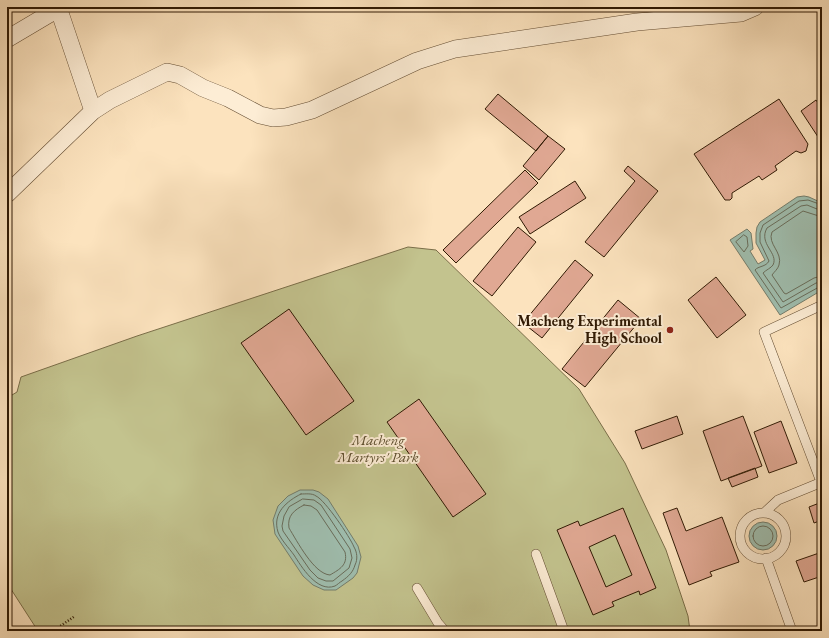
<svg xmlns="http://www.w3.org/2000/svg" width="829" height="638" font-family="'EB Garamond',serif">
<style>
.green{fill:#c3c38e;stroke:#7a6e49}
.water{fill:#9fbeaf;stroke:#737c6b}
.lines{fill:none;stroke-linecap:round;stroke-linejoin:round}
.shore{stroke:#686c5a;stroke-width:1}
.building{fill:#e0a893;stroke:#301a04;fill-rule:evenodd}
.lane-casing{stroke:#634c32;stroke-width:10}
.street-casing{stroke:#634c32;stroke-width:18}
.path{stroke:#301a04;stroke-width:2.5;stroke-dasharray:1 2;stroke-linecap:butt}
.lane{stroke:#fdedd5;stroke-width:9}
.street{stroke:#fdedd5;stroke-width:17}
.poi-dot{fill:#8f2418;stroke:#fdedd5;stroke-width:1.5}
.labels{text-anchor:middle;stroke-width:4;stroke-linejoin:round;paint-order:stroke}
.poi-label{font-size:15px;font-weight:bold;fill:#301a04;stroke:#fdedd5;text-anchor:end}
.park-label{font-size:15px;font-style:italic;fill:#5c4d2d;stroke:#fdedd5}
</style>
<rect width="100%" height="100%" fill="#fce3be"/>
<filter id="stains"><feTurbulence type="fractalNoise" baseFrequency=".005" numOctaves="4"/><feColorMatrix values="0 0 0 0 .2 0 0 0 0 .09 0 0 0 0 .02 0 0 0 .5 -.17"/></filter>
<radialGradient id="worn" r=".72"><stop offset=".6" stop-color="#630" stop-opacity="0"/><stop offset="1" stop-color="#630" stop-opacity=".3"/></radialGradient>
<path class="green" d="M408,247L436,250L579,389L625,463L666,550L688,616L690,631H38L7,583V398L17,392L21,377L137,336Z"/>
<path class="water" d="M804,196L809,197L822,203V290L780,315L730,240L747,229L751,233L753,249L750,251L758,264L765,260L756,243V233L757,227L760,222L797,197Z
M300,490H313L319,492L328,499L358,546L361,557L357,573L353,578L336,590H324L313,585L303,576L275,534L273,520L278,506L288,496Z
M749 536a14 14 0 1 1 28 0a14 14 0 1 1-28 0Z"/>
<g class="lines">
<path class="shore" d="M822,205L808,200L799,201L763,225L760,233V242L769,261C766,267 758,266 755,270L781,308L819,287H822
M822,211L807,205L801,206L767,228C758,244 779,253 773,265C771,268 766,270 763,273L783,302L816,283L822,282
M822,217L803,211L772,232C767,244 783,252 779,265C778,269 774,272 772,275L784,293L786,294L814,278L822,276
M744,235L747,237L748,246L744,252L736,242Z
M301,494C306,494 312,493 316,496C325,500 350,537 354,547C357,552 358,559 355,565C353,572 349,576 342,581C340,582 337,585 335,586C317,593 301,566 294,555C289,548 281,540 278,532C272,513 287,501 301,494Z
M303,499L314,500L321,505L350,549L352,558L349,568L333,581H326L318,578L310,570L283,531L282,526L284,516L289,507Z
M304,505L311,506L317,510L345,552C348,565 340,569 330,575C314,574 297,541 289,528C287,516 294,510 304,505Z
M753 536a10 10 0 1 1 20 0a10 10 0 1 1-20 0Z"/>
</g>
<path class="building" d="M498,94L548,136L536,151L485,109Z
M779,99L808,144L806,151L801,153L796,151L775,166L777,170L762,180L759,176L732,193V198L730,200H725L694,154Z
M816,100L822,109V143L801,111Z
M548,136L565,149L539,180L523,166Z
M628,166L658,191L604,257L585,242L635,181L624,171Z
M525,170L538,183L456,263L443,250Z
M575,181L586,198L530,234L519,217Z
M518,227L536,242L492,296L473,281Z
M575,260L593,275L542,338L523,323Z
M716,277L746,315L717,338L688,300Z
M618,300L641,319L585,387L562,369Z
M289,309L354,401L306,435L241,343Z
M419,399L486,494L453,517L387,422Z
M677,416L683,434L642,449L635,431Z
M743,416L762,466L721,481L703,431Z
M781,421L797,463L769,473L754,432Z
M755,468L758,477L732,487L728,478Z
M822,502V520L814,523L809,507Z
M623,508L656,588L640,595L639,591L612,602L614,606L593,615L557,530L578,521L580,526ZM615,535L632,575L606,587L589,547Z
M677,508L686,531L722,517L739,562L710,572L712,576L689,585L663,513Z
M822,552V576L804,582L796,561Z"/>
<g class="lines">
<g class="lane-casing">
<path id="lane" d="M821,482L764,332L822,305
M764,513L778,500L822,482
M740 536a23 23 0 1 1 46 0a23 23 0 1 1-46 0Z
M536,554L564,631
M766,558L792,631
M417,588L438,623L445,631"/>
</g>
<g class="street-casing">
<path id="street" d="M58,7L93,111
M7,39L61,7
M7,194L93,111L110,100L167,72L180,75L203,88L228,98L260,115L273,118L286,117L312,110L417,61L455,49L637,22L741,13L755,7"/>
</g>
<path class="path" d="M53,631L75,616"/>
<use href="#lane" class="lane"/>
<use href="#street" class="street"/>
</g>
<circle class="poi-dot" cx="670" cy="330" r="4"/>
<g class="labels">
<g class="poi-label">
<text x="662" y="326">Macheng Experimental<tspan x="662" dy="17">High School</tspan></text>
</g>
<g class="park-label">
<text x="378" y="445">Macheng<tspan x="378" dy="17">Martyrs' Park</tspan></text>
</g>
</g>
<rect width="829" height="638" fill="none" stroke="#fce3be" stroke-width="24"/>
<rect x="8" y="8" width="813" height="622" fill="none" stroke="#301a04" stroke-width="2"/>
<rect x="12" y="12" width="805" height="614" fill="none" stroke="#301a04"/>
<rect width="100%" height="100%" filter="url(#stains)"/>
<rect width="100%" height="100%" fill="url(#worn)"/>
</svg>
